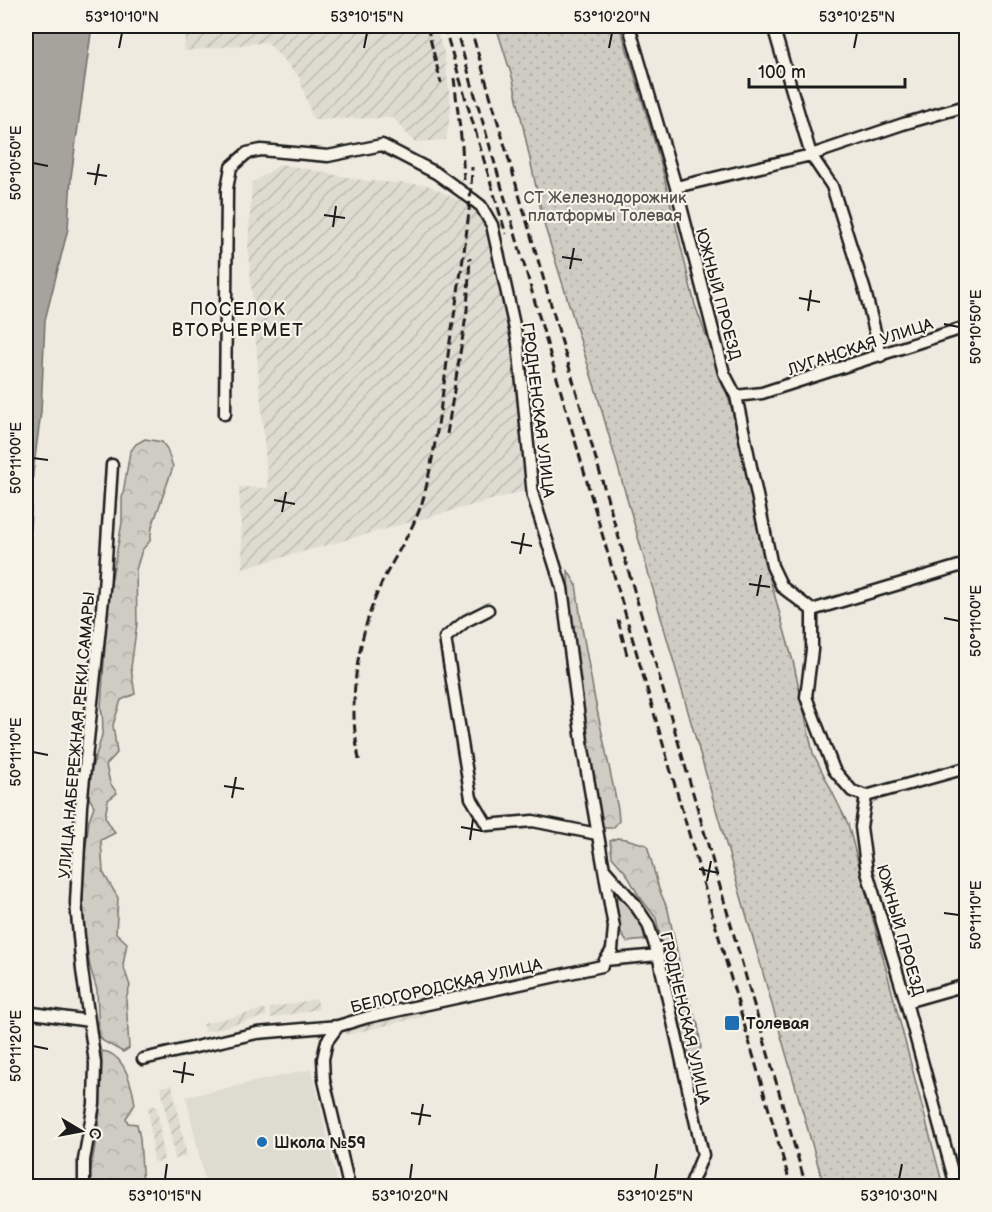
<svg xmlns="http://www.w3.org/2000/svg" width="992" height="1212" font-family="'Balsamiq Sans',sans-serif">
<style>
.built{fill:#dedbd1}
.industrial{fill:url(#industrial-furrows)}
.grass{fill:#cfccc3;stroke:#767470;stroke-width:1.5}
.forest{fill:url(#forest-crowns);stroke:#767470;stroke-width:1.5}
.park{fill:url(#park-dots);stroke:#767470;stroke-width:1.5}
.water{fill:#a6a39d;stroke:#6f6d69;stroke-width:1.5}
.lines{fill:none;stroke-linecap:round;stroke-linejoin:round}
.street-casing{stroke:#1c1c1c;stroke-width:15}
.street{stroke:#f7f3e8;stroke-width:10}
.rail{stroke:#1c1c1c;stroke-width:3;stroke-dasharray:9 4.5;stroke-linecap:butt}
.ticks{fill:none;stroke:#1c1c1c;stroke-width:2}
.poi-dot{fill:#1f6fb2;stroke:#f7f3e8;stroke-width:2}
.labels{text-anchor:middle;stroke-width:4.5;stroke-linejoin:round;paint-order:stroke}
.park-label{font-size:16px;fill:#52514e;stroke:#f7f3e8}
.street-label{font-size:16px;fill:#1c1c1c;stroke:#f7f3e8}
.poi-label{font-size:16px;font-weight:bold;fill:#1c1c1c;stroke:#f7f3e8;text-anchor:start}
.neighbourhood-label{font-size:18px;letter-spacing:1.5px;fill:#1c1c1c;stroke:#f7f3e8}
.neatline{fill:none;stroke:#1c1c1c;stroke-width:2}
.ticks-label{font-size:15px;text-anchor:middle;fill:#1c1c1c}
</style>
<defs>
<pattern id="industrial-furrows" width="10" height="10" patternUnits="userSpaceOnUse" patternTransform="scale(1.5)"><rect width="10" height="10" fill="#dedbd1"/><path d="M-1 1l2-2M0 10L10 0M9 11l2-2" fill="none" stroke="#bebbb3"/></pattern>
<pattern id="forest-crowns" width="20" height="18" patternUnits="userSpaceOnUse" patternTransform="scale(1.5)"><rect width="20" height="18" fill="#cfccc3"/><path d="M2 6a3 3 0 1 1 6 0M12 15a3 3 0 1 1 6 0" fill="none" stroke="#b1afa7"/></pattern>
<pattern id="park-dots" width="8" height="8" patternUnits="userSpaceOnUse" patternTransform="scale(1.5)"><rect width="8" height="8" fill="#cfccc3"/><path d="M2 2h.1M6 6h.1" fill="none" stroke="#b1afa7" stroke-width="1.8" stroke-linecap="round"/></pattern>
</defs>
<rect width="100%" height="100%" fill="#eeeae0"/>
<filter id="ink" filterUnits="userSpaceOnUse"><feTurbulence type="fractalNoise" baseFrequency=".0167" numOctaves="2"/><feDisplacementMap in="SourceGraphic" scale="12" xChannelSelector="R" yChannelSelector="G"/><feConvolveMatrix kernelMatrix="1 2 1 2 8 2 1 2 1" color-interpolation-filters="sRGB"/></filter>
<g filter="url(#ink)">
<path class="built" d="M312,1069L338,1186H206L186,1097Z"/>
<path class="industrial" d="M186,26H435L444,53L451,107L446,140L414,142L393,118L313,119L299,77L267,42L184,51Z
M281,164L367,181L427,185L475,208L487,232L512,337L524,491L243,568L239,487L268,488L248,246L252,183Z
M317,999L319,1009L271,1018L269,1008Z
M265,1009L267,1016L205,1032L203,1024Z
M424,1010L425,1016L346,1035L345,1029Z
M172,1085L187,1156L175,1159L161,1087Z
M157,1106L164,1161L154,1162L148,1107Z"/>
<path class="grass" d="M617,896C632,902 643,924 645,940L627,942C617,930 615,912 617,896Z"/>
<path class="forest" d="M145,439L162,442L167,449L173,467L152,527L150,541L142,550L136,570L137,623L131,668L135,694L121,700L113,725L117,753L106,765L110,783L117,793L108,800L105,817L115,833L101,840L103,872L118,898L116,933L127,943L123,965L130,986L126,999L129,1048L123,1052L103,1041L99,1034L97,990L90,967L85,935L82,880L89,820L94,806L86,793C88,783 90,773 93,764C100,742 106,732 101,708L108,599L122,523V499L130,452L136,444Z
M568,571L576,584L582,628L595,700L618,809L619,821L613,828H604L600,822L584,721L569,603Z
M617,838L626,839L647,845L659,889L668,910L686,993L698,1025L701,1048L693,1057L683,1045L656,918L639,896L626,873L612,857L610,841Z
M102,1051C125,1053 132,1085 135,1104L126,1118L128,1123L137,1124L140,1138L143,1186H88L99,1122Z"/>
<path class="park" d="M496,26H620L661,164L695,305L725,387L738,430L762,550L794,665L813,753L848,824L943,1186H824L597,394L544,224L513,80Z"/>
<path class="water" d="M26,26H92L71,177L68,229L45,320L41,412L33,473L29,547L26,554Z"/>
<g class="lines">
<g class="street-casing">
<path id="street" d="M629,26L676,187L724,373L736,396
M773,26L811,155L832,186L865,291L881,356
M676,187L811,155L903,124L966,106
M488,610L466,621L445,638L471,798L487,825L533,821L597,834
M812,610L782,587L772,566L736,396L762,393L966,327
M812,610V650L806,697L834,770L852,791L866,796
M812,610L966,564
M866,796L861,827L867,872L906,1002L956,1186
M866,796L966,768
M604,869L633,902L648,924L658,955L703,1155L690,1186
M605,960L658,955
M906,1002L966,985
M26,1012L89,1021
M338,1026L327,1041L323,1059L324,1080L349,1186
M143,1059L257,1033L338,1026L368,1017L602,966L612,950L614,927L583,749L562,588L533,496L518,343L492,225L481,206L472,199L436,173L382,145L328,156L261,150L247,153L231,167L227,189L225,414
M84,1186V1160L94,1104L95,1063L82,970L76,903L81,806L104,589L112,465"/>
</g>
<use href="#street" class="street"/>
<path class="rail" d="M427,26L441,83
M444,26L506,234
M455,26L791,1186
M470,26L700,817L806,1186
M454,78L462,146L464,180
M447,434L467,310L470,258
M618,620L627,655
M359,760C357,746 354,730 354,715C353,669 364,619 384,578C398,551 416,525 424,496C436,448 442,397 449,348C458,288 470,227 472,167"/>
</g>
</g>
<path class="ticks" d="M119,48L122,33M364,48L367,33M609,48L612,33M854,48L857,33M33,163L48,166M87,173L107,176M95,185L99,164M324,215L345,218M333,227L336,206M562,257L582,260M570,269L574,248M799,298L820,302M808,311L811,290M944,324L959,327M33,458L48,460M274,500L295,504M282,512L286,492M511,542L532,546M520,554L524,533M749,584L770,587M757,596L761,575M944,618L959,621M33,752L48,755M224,786L244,789M232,798L236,777M461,827L482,831M470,840L473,819M699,869L719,873M707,881L711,861M944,913L959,915M33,1046L48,1049M173,1071L194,1075M182,1083L185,1062M411,1113L431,1116M419,1125L423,1104M165,1179L167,1164M410,1179L412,1164M655,1179L657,1164M899,1179L902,1164"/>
<g class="poi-dot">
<rect x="724" y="1015" width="16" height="16" rx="3"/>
<circle cx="262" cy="1142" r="6"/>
</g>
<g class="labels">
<g class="park-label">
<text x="605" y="203">СТ Железнодорожник<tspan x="605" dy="18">платформы Толевая</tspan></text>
</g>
<g class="street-label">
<text transform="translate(719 294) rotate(75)" y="6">ЮЖНЫЙ ПРОЕЗД</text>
<text transform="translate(860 346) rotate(-18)" y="6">ЛУГАНСКАЯ УЛИЦА</text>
<text transform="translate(539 410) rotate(83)" y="6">ГРОДНЕНСКАЯ УЛИЦА</text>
<text transform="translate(76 735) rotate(-85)" y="6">УЛИЦА НАБЕРЕЖНАЯ РЕКИ САМАРЫ</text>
<text transform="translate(901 930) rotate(74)" y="6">ЮЖНЫЙ ПРОЕЗД</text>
<text transform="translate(446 985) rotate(-13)" y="6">БЕЛОГОРОДСКАЯ УЛИЦА</text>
<text transform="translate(686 1018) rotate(77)" y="6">ГРОДНЕНСКАЯ УЛИЦА</text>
</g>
<g class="poi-label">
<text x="746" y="1029">Толевая</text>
<text x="274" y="1148">Школа №59</text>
</g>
<g class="neighbourhood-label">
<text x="238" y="315">ПОСЕЛОК<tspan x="238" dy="21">ВТОРЧЕРМЕТ</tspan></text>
</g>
</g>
<rect width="992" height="1212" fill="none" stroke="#f7f3e8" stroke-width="66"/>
<g transform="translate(81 1131) rotate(100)" stroke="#f7f3e8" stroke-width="4.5" paint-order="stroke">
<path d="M0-4.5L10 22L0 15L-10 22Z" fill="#1c1c1c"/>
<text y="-9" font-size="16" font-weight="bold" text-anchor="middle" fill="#1c1c1c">С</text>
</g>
<path d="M749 78v9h156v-9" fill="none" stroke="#1c1c1c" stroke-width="3"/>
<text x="758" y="78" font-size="18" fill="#1c1c1c" stroke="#f7f3e8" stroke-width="4.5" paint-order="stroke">100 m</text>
<rect x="33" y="33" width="926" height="1146" class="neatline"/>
<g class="ticks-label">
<text x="122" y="22">53°10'10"N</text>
<text x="367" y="22">53°10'15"N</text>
<text x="612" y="22">53°10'20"N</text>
<text x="857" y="22">53°10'25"N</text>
<text transform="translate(16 163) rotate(-90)" y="5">50°10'50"E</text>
<text transform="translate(976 327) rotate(-90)" y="5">50°10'50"E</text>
<text transform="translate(16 458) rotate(-90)" y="5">50°11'00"E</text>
<text transform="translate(976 621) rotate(-90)" y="5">50°11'00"E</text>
<text transform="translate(16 752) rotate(-90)" y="5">50°11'10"E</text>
<text transform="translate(976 915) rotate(-90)" y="5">50°11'10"E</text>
<text transform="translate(16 1046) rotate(-90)" y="5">50°11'20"E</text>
<text x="165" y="1201">53°10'15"N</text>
<text x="410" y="1201">53°10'20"N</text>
<text x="655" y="1201">53°10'25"N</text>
<text x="899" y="1201">53°10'30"N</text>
</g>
</svg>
